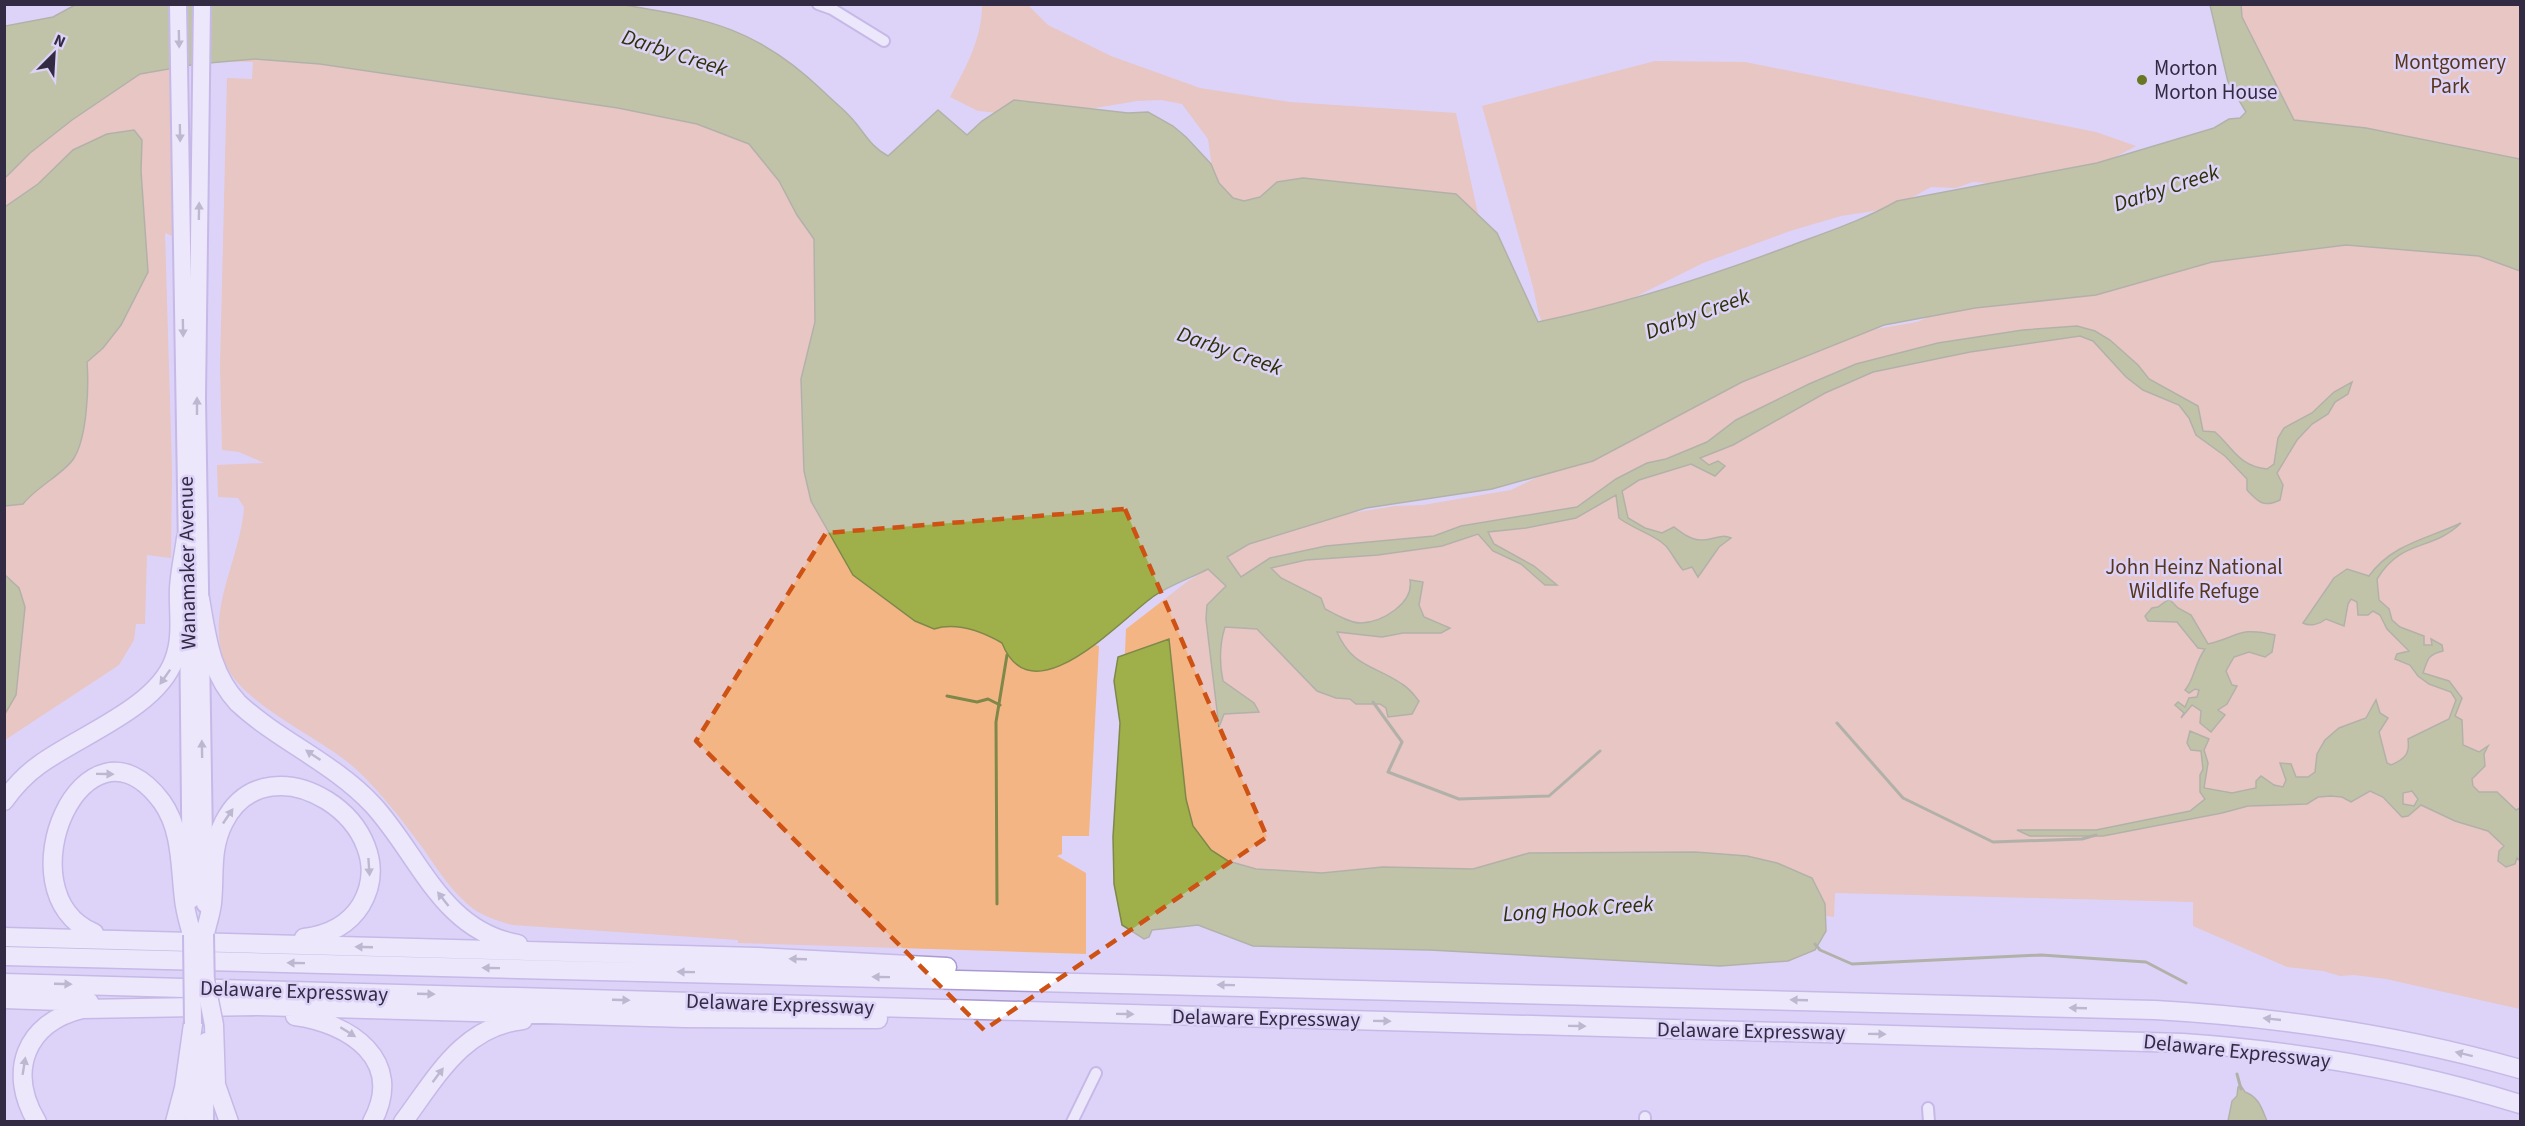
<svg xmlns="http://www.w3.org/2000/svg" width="2525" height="1126" font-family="'Source Sans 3',sans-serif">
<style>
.green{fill:#f4b585}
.water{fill:#9fb04b;stroke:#7f8849;stroke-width:1.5;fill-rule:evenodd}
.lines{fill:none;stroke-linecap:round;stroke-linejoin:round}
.stream{stroke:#7f8849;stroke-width:3}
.street-casing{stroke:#aa99d3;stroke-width:14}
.primary-casing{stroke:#aa99d3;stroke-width:20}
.highway-casing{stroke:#aa99d3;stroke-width:21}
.street{stroke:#fff;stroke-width:10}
.primary{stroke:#fff;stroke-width:16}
.highway{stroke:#fff;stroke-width:18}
.primary-bridge-casing{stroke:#aa99d3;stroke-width:20;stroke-linecap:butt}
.highway-bridge-casing{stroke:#aa99d3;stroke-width:21;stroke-linecap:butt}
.primary-bridge{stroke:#fff;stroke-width:16}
.highway-bridge{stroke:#fff;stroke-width:18}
.oneway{fill:#9995a1}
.marked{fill:none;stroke:#cd5214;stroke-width:4.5;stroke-dasharray:12 8;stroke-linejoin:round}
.poi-dot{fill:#697622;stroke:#ddd3f8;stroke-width:2}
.labels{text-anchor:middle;stroke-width:5;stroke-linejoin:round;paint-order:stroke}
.park-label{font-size:21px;fill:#58361b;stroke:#ddd3f8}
.poi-label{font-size:21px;fill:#332b43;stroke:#ddd3f8;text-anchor:start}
.street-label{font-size:21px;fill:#332b43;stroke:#ddd3f8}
.water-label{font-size:22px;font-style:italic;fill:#2c3206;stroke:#ddd3f8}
</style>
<rect width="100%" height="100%" fill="#ddd3f8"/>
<path class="green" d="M1027,4L1048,25L1111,56L1200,88L1290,102L1456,113L1507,347L1218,210L1208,139L1182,104L1161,100L1137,101L1041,117L978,111L950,97C966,67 982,39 982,5Z
M2241,5H2520V159L2366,128L2294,120L2242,17Z
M260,53L645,107L766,146L1091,644L1099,646L1089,836H1062V854L1057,856L1086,873V954L738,943V940L512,925C501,922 489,918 478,912C454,896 438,870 422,847C402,820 382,794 357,770C322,737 237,704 223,658C207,608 241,557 244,507L238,498L218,497L217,465L264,463L239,452L222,450L220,366L227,78L252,79L253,62L216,61Z
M179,60L180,239L165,233L172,470L171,558L147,555L145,624H136L134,640L119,665L5,740V164L129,73Z
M1655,61L1745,62L2096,132L2136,146L2102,164L2004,184L1973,182L1956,188L1931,187L1893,208L1841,216L1790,231L1703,263L1623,303L1546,330L1539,315L1533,287L1482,106Z
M2313,231L2520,261V1009L2386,979L2354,975L2340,976L2323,971L2287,967L2193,926V902L1835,893L1834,917L1765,907L1246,877L1118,805L1126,629L1188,581L1255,541L1315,519L1395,506L1423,505L1511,490L1548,472L1565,450L1865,331L1917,322L1947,309Z"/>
<path class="water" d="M2241,4L2242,17L2294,120L2366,128L2520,159V271L2479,256L2346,245L2212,262L2096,295L1975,308L1884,325L1742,382L1593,461L1492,489L1366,508L1249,544L1227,557L1241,577L1270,558L1326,546L1434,536L1461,526L1577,507L1616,479L1647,463L1666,459L1707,442L1736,420L1809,384L1856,364L1938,343L2023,330L2077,326L2095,331L2110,340L2138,365L2149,379L2198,406L2203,431L2215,432C2234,449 2239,466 2267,469L2274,464L2278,438L2284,428L2312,413L2334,392L2352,382L2348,394L2335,402L2328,414L2312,424L2297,440L2277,473L2283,485L2280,500C2264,508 2258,502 2247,490V479L2225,456L2196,435L2189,418L2179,405L2143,390L2126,377L2093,341L2080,336L1970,352L1873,372L1825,393L1733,445L1700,458L1709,465L1718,461L1725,466L1715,476L1691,464L1639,480L1622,491L1628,518L1645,528L1662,533L1674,527C1682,533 1691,540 1701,540C1713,541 1720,533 1731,538L1719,547L1698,577L1692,567L1683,570C1676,562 1672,553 1666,546C1656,535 1633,529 1619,518L1616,495L1576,518L1526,528L1488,532L1494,544L1534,566L1557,585H1545L1521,564L1493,551L1478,534L1442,546L1378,555L1306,560L1271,568L1281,578L1321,598L1325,609C1335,614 1349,623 1361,623C1383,622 1414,603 1410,580L1423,582L1419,605L1424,617L1450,628L1441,633H1403L1382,637L1337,632C1352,667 1374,665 1402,684C1409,688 1414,695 1419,701L1412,714L1388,717L1386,708L1380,704H1356L1350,699L1336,698L1317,691L1257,629L1225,627C1219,646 1219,662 1223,681L1254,703L1259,712L1224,714L1219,727L1206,619L1207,605L1226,586L1208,569C1191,578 1170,585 1154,596C1120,620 1032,719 1002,643C981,631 957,622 934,629L915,621L853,575L811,501L804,471L801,379L815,322L814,239L797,215L779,181L749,144L697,124L618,108L320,64L255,59L197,64L140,74L72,120L30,153L5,178V26L53,17L75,5H624C710,19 759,29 824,92C834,102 845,110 854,121C866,135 871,147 888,156L938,110L967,135L982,121L1014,100L1128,113L1148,112L1173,126L1186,137L1211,164L1219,183L1233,198L1244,201L1260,197L1277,182L1303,178L1456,194L1497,233L1538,322C1624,304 1705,278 1787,247C1824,233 1862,221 1897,201L2097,163L2214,128L2229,119L2240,118L2246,112L2228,82L2210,5Z
M134,130L142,140L141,171L148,272L121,325L103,348L87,362C89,387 87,437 74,458C65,473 36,487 23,504L5,506V207L38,184L73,150L107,134Z
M2461,523C2431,552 2402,538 2377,579L2379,600L2389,609L2392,620L2400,627L2424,636V645H2432L2431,639L2442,645L2443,651C2427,655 2428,659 2423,673L2449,681L2462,698L2455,716L2462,720L2463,745L2479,752L2488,746L2484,754L2485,766L2472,779L2473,786L2479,792H2497L2516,810L2520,808V861L2517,858L2515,864L2506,867L2498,861L2499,851L2504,846L2488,831L2455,821L2421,805L2408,816L2402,817L2383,797L2370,791L2351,802L2342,797L2331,796L2318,797L2307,804L2248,806L2222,813L2103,836H2030L2017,830H2096L2190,811L2205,799L2200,792V775L2203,769L2201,751L2191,750L2187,743L2190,731L2209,739L2204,750L2208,763L2204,788L2232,793L2256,788V781L2261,776L2274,785L2283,787L2286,780L2280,763L2291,764L2296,777H2308L2315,772L2317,754L2325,740L2339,728L2366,718L2376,700L2380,713L2388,718L2379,732L2387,763L2391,765C2405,759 2410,754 2408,739L2449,719L2456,700L2451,692L2429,684L2418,676L2410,665L2395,659L2397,654L2409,651L2387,629L2380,615L2373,611L2368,615H2358L2357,602L2351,599L2348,604L2344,626L2326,619C2320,624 2310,627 2303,623L2334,578L2347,569L2369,576C2392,544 2427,539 2461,523ZM2412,791L2418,799L2414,806L2403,804V793Z
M5,575L19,588L25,607L16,695L5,714Z
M2169,599L2178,608L2191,615L2208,644C2239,637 2238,626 2275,635L2272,652L2265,657L2249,652L2234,657L2226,671L2232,685L2237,686L2227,704L2218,710L2225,715L2211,732L2200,723L2201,711L2192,705L2181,718L2184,713L2175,705L2178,702L2185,707L2189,698L2197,697L2199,690L2195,689L2189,693L2185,690C2194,681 2195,662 2205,649L2198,648L2177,622L2148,621L2145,616L2152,608L2158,607Z
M1169,639L1186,799L1193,826L1211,850L1228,861L1256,869L1322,873L1383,867L1473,869L1529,853L1695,852L1747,856L1777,863L1812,878L1825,904L1826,931L1815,950L1788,961L1720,966L1430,950L1253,946L1198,925L1152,930L1149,937L1144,939L1122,925L1114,884L1113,837L1120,723L1114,681L1118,657Z
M2241,1086L2245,1092C2259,1097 2262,1109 2267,1121H2228L2232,1101L2237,1096L2238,1087Z"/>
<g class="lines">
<path class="stream" d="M947,696L977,702L988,699L1000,705
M1373,702L1402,742L1388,772L1459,799L1549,796L1600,751
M1837,723L1903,798L1993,842L2082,839L2096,835
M997,904L996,722L1007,655
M1815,944L1820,950L1852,964L2041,955L2146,962L2186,983
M2237,1074L2241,1089"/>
<g class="street-casing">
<path id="street" d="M818,4L832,9L884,41
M1928,1108L1929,1122
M1645,1117V1122
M1072,1122L1096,1073"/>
</g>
<g class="primary-casing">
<path id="primary" d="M178,4L187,550
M202,4L197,398L205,904
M188,617L191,900
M193,1122L194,1058
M205,1122L206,1041"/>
</g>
<g class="highway-casing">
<path id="highway" d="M200,599C207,637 210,673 238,703C279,741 334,763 373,805C419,855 442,931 518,944
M4,801C14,787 25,775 39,765C78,736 157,708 174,660C183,637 178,612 179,588C180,571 184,554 186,538
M94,933C0,893 85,698 162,802C182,830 180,867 184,899C185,911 189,923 192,935
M205,934C207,924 211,913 212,903C215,875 210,849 224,822C269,734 408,825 361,905C348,926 328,935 304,938
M4,937L757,957L947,967
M4,956L2155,1010C2279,1017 2401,1035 2520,1069
M4,983L2183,1043C2298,1051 2411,1070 2520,1104
M4,999L89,1002
M295,1016C349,1023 406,1060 372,1122
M214,1025L216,1085L229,1122
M37,1122C7,1072 25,1023 82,1009L258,1006L685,1018L878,1019
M175,1122L184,1088L193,1024
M403,1122C436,1078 463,1026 523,1020"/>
</g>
<use href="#street" class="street"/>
<use href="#primary" class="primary"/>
<use href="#highway" class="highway"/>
<g class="primary-bridge-casing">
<path id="primary-bridge" d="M205,934L206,993
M192,935L193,1024"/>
</g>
<g class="highway-bridge-casing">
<path id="highway-bridge" d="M205,980L214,1025"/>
</g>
<use href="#primary-bridge" class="primary-bridge"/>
<use href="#highway-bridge" class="highway-bridge"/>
</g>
<defs><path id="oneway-solid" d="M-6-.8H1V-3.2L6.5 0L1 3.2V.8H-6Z" transform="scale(1.5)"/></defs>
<g class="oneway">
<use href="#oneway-solid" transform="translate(179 39) rotate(89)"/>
<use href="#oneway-solid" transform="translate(180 133) rotate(89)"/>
<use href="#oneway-solid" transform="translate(199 211) rotate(-89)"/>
<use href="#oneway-solid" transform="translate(183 328) rotate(89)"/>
<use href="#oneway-solid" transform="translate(197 406) rotate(-90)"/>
<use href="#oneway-solid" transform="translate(165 677) rotate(125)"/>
<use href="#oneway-solid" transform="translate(202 749) rotate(-91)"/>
<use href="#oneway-solid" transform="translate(313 755) rotate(-146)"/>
<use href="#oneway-solid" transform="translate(105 774) rotate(1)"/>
<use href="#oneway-solid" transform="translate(228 816) rotate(-56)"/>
<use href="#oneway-solid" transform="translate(369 867) rotate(86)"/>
<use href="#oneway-solid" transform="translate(443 899) rotate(-128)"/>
<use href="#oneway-solid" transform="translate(364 947) rotate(-178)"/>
<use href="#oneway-solid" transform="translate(798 959) rotate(-178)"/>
<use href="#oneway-solid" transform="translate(296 963) rotate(-179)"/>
<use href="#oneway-solid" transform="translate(491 968) rotate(-179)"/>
<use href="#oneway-solid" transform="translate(686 972) rotate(-179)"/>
<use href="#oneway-solid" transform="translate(881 977) rotate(-179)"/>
<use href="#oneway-solid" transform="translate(63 984) rotate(2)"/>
<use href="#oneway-solid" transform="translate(1226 985) rotate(-179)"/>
<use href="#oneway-solid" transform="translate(426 994) rotate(2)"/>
<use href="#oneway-solid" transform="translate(621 1000) rotate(2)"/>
<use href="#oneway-solid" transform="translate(1799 1000) rotate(-178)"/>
<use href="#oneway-solid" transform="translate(2078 1008) rotate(-178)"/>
<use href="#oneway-solid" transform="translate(1125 1014) rotate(1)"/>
<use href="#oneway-solid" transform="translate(2272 1019) rotate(-174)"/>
<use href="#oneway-solid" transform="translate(1382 1021) rotate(1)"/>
<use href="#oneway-solid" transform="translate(1577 1026) rotate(1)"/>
<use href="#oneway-solid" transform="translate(348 1032) rotate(32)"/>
<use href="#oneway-solid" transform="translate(1877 1034) rotate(1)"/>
<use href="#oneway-solid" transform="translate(2464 1054) rotate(-166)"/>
<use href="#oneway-solid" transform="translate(24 1066) rotate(-81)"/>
<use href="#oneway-solid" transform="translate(438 1075) rotate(-53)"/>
</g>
<path d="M0 0H2525V1126H0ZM1125,509L1267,837L984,1030L696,741L826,533Z" fill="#ddd3f8" fill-opacity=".55" fill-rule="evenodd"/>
<path class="marked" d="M1125,509L1267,837L984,1030L696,741L826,533Z"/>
<circle class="poi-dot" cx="2142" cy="80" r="6"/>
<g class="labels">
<g class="park-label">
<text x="2450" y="69">Montgomery<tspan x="2450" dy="24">Park</tspan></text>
<text x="2194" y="574">John Heinz National<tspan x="2194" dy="24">Wildlife Refuge</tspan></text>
</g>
<g class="poi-label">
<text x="2154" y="75">Morton<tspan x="2154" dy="24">Morton House</tspan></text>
</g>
<g class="street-label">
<text transform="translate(187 563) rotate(-91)" y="7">Wanamaker Avenue</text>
<text transform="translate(294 991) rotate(2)" y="7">Delaware Expressway</text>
<text transform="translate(780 1004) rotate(2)" y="7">Delaware Expressway</text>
<text transform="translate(1266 1018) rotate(1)" y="7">Delaware Expressway</text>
<text transform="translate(1751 1031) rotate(1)" y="7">Delaware Expressway</text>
<text transform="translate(2237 1051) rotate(6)" y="7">Delaware Expressway</text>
</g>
<g class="water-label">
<text transform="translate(675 52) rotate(18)" y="8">Darby Creek</text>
<text transform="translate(2166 187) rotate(-18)" y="8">Darby Creek</text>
<text transform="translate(1697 313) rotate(-20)" y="8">Darby Creek</text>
<text transform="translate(1230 350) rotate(19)" y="8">Darby Creek</text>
<text transform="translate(1578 908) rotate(-4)" y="8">Long Hook Creek</text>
</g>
</g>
<rect width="2525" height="1126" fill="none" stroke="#332b43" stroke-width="12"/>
<g transform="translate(54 54) rotate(24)" stroke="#ddd3f8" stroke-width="4.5" paint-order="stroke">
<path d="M0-4.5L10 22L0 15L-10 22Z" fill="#332b43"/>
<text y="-9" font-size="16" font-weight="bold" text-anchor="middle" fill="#332b43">N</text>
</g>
</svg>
